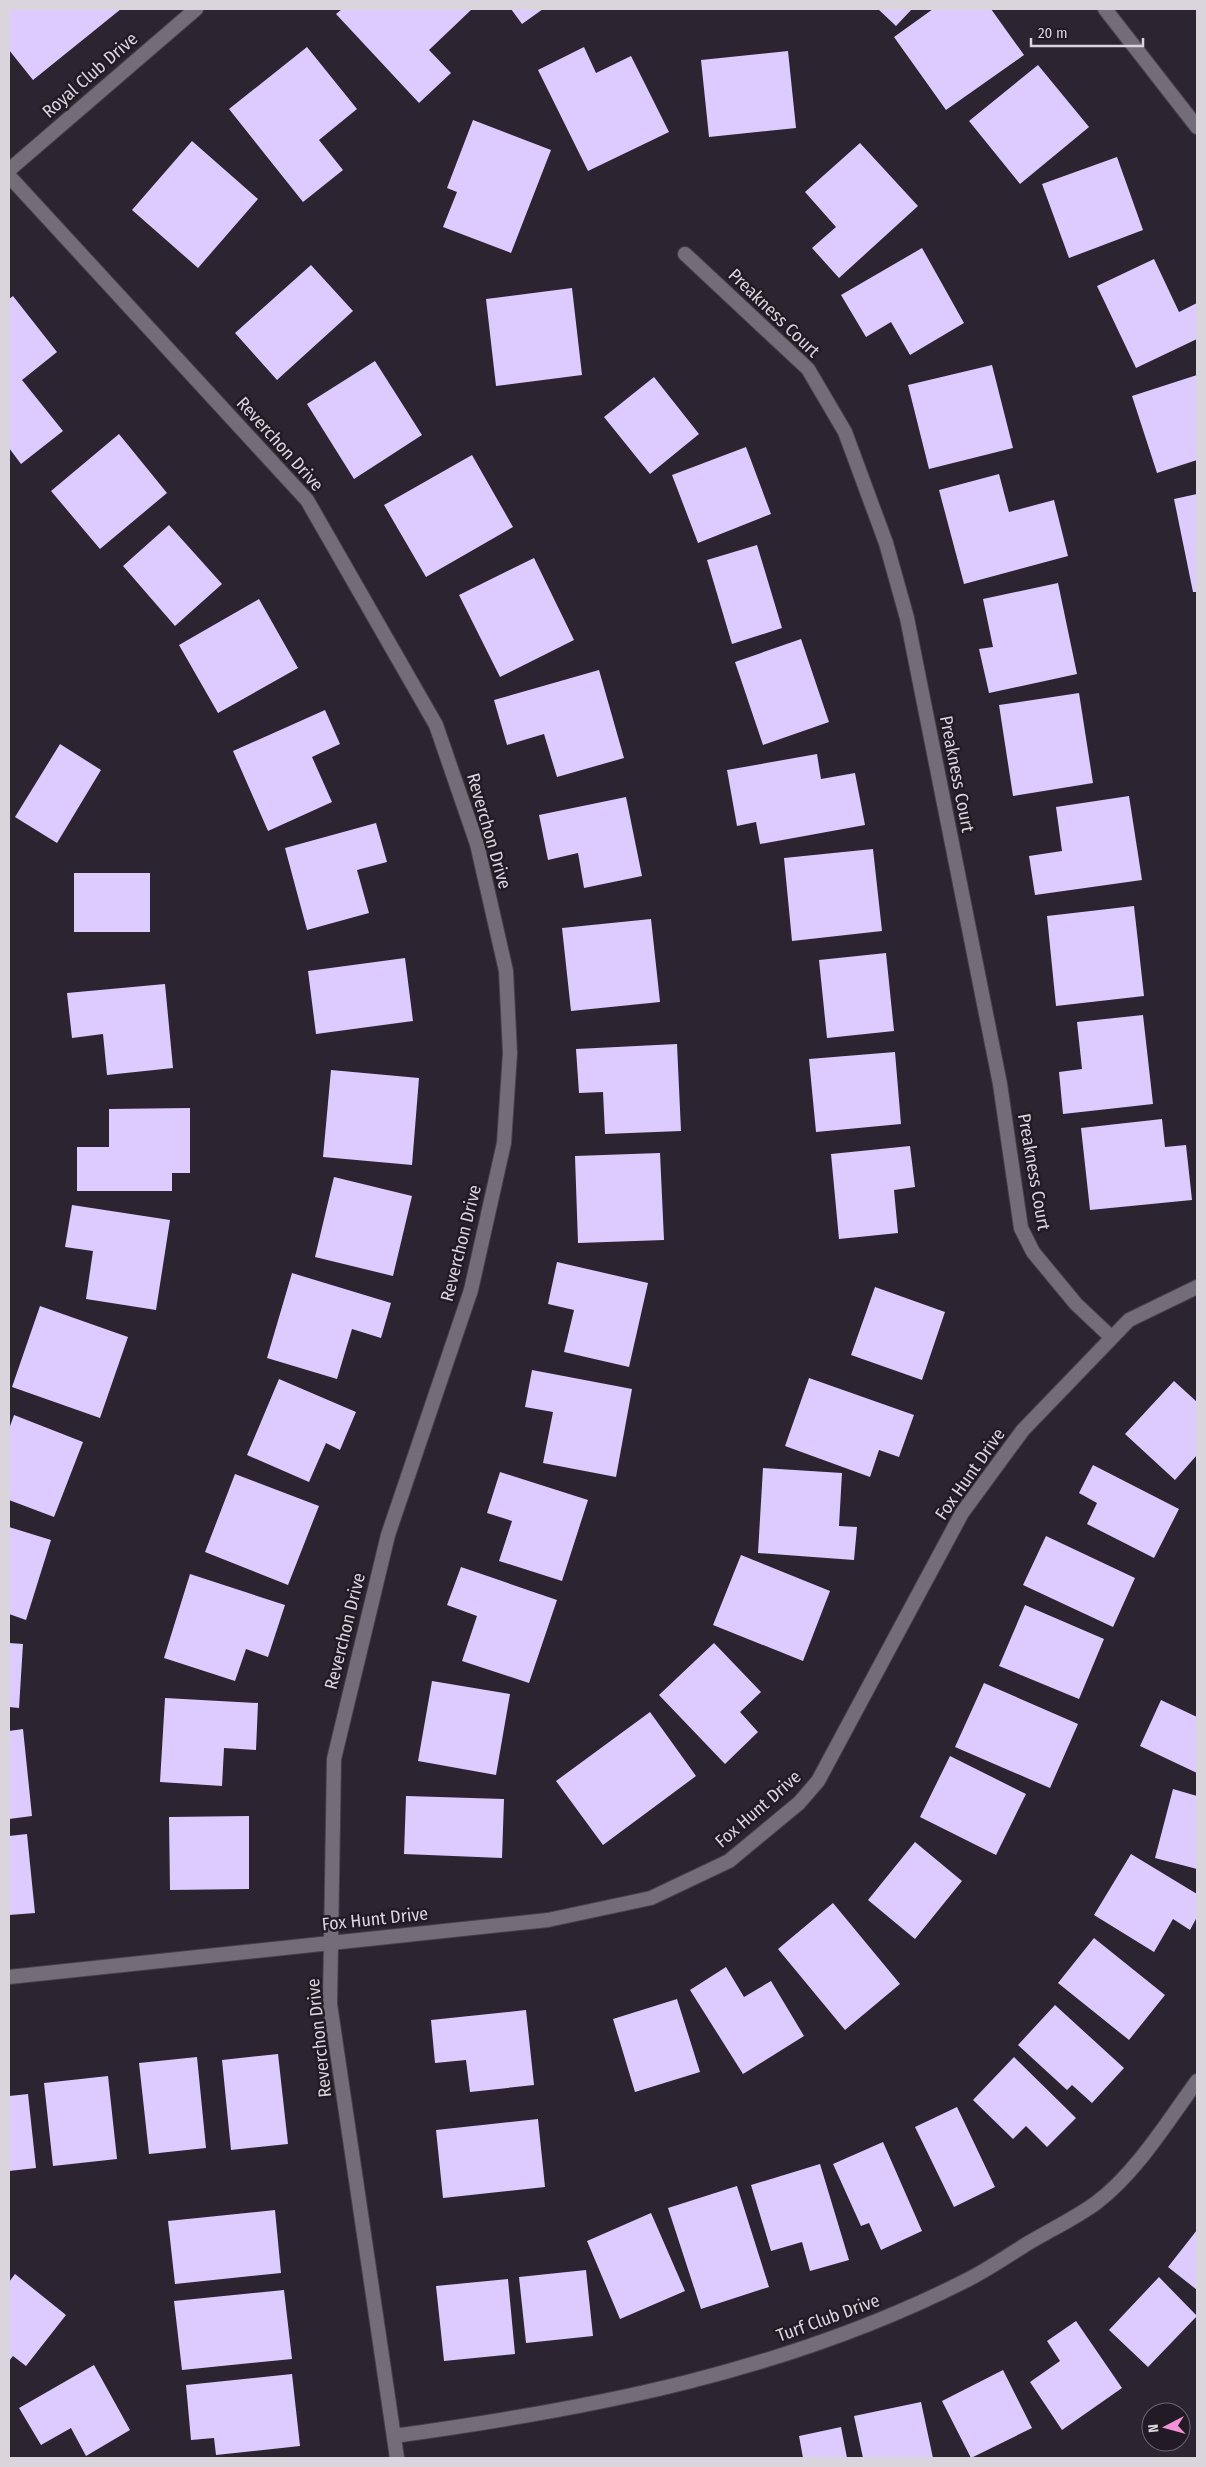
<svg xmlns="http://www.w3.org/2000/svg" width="1206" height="2467" font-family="'Fira Sans Condensed',sans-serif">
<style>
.building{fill:#ddcbff}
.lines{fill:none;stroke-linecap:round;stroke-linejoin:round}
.minor-casing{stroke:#47414b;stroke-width:16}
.tertiary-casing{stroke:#47414b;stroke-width:16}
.minor{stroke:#756c7a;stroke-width:14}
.tertiary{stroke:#756c7a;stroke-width:14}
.labels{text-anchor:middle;stroke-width:5;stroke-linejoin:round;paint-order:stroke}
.street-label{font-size:18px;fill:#dad5dd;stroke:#221b26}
</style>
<rect width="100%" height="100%" fill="#2c2430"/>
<path class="building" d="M9,9H121L33,80L9,50Z
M342,9H470L471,10L429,50L451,73L419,103L336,14Z
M511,9H543L522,24Z
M878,9H912L896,26Z
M933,9H991L1024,55L946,110L894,37Z
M307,47L357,109L319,140L343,170L303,202L229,109Z
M584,47L596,73L631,56L669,132L588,171L538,70Z
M788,51L796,128L709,137L701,60Z
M1038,65L1089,127L1020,184L969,121Z
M473,120L551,150L511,253L443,227L457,192L447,188Z
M192,141L258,199L198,268L132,210Z
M860,143L918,206L839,278L812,248L836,227L805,192Z
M1117,157L1143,230L1069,258L1042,184Z
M922,248L964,323L910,355L891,322L866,337L841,295Z
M1154,259L1179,312L1197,303V339L1136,368L1097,286Z
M311,265L353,311L277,380L235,333Z
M572,288L582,375L496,386L486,299Z
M13,296L57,352L22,380L63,431L21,464L9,448V299Z
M375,361L422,435L354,479L307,404Z
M992,365L1013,448L929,469L908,385Z
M1197,375V460L1157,473L1132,396Z
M654,377L699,434L650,474L604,417Z
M119,434L167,493L100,549L51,491Z
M746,447L771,514L698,543L672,475Z
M472,455L513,527L426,577L384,505Z
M999,474L1009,512L1054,500L1068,556L964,584L939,490Z
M1197,494V592H1193L1174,499Z
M169,525L222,584L175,626L123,566Z
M757,545L782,628L732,644L707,560Z
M534,558L574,640L500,677L459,595Z
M1058,583L1077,674L989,693L979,649L993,647L983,599Z
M259,599L298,668L218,713L179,645Z
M801,639L829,722L763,745L735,662Z
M599,670L624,758L557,777L544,734L507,745L494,700Z
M1079,693L1093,783L1013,796L999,705Z
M325,710L340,744L312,757L332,802L268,831L233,751Z
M60,744L101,770L57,843L15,817Z
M817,754L821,779L855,773L865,825L760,844L756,822L737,826L727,770Z
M1129,796L1142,880L1035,895L1029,856L1062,851L1056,807Z
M626,797L642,876L584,888L578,853L548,860L539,815Z
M376,823L387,862L357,870L369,913L307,930L285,848Z
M873,849L882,931L792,941L784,858Z
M74,873H150V932H74Z
M1134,906L1144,996L1056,1006L1047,916Z
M651,919L660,1002L571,1011L562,928Z
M886,953L894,1031L827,1038L819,960Z
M405,958L413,1021L316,1034L308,971Z
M165,984L173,1068L107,1075L103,1034L72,1038L67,993Z
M1143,1015L1153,1104L1063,1114L1059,1072L1082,1069L1077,1022Z
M677,1044L681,1131L605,1134L603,1092L579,1093L576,1049Z
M895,1052L901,1124L816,1132L809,1059Z
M331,1070L419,1078L412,1165L323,1157Z
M190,1108V1173H172V1191H77V1147H109V1109Z
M1162,1119L1165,1147L1186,1145L1192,1200L1090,1210L1081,1128Z
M910,1146L915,1187L894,1190L898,1233L839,1239L831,1154Z
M660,1153L664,1240L578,1243L575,1156Z
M334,1177L412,1196L393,1276L315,1257Z
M72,1205L170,1220L156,1310L86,1299L93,1251L65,1247Z
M557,1262L648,1283L629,1367L564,1352L574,1310L548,1304Z
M292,1273L391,1303L381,1338L352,1329L337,1379L267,1358Z
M875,1287L945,1312L922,1380L851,1355Z
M40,1306L128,1337L100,1418L12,1387Z
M532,1370L632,1389L616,1477L543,1463L553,1412L525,1407Z
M809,1378L914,1415L899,1457L879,1450L870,1477L785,1446Z
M279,1379L356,1412L340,1450L326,1443L309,1482L247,1455Z
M1174,1381L1197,1402V1455L1175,1480L1125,1434Z
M14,1415L83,1442L54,1517L9,1500V1429Z
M1093,1465L1179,1509L1154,1558L1087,1524L1097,1503L1079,1493Z
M763,1468L842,1473L839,1526L857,1527L854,1560L758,1553Z
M500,1472L588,1500L562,1581L499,1561L512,1521L487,1513Z
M235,1474L319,1506L288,1585L205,1552Z
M9,1527L51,1540L26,1620L9,1614Z
M1046,1536L1135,1578L1113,1627L1023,1585Z
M741,1555L830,1591L803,1661L713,1625Z
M461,1567L557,1600L529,1683L462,1661L477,1616L447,1605Z
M190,1574L285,1605L268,1657L246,1649L235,1681L164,1658Z
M1025,1605L1104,1639L1079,1699L999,1666Z
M9,1643L23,1644L19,1708L9,1707Z
M714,1643L761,1692L740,1712L758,1732L725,1764L659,1695Z
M432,1681L510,1694L496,1775L418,1761Z
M984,1683L1078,1724L1050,1788L955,1747Z
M165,1698L258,1703L256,1750L224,1748L222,1786L160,1782Z
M1161,1700L1197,1717V1773L1140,1746Z
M650,1712L696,1776L603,1845L556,1781Z
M23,1729L32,1816L9,1819V1731Z
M950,1756L1026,1794L996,1855L920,1817Z
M1173,1789L1197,1796V1869L1155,1858Z
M406,1796L504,1799L502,1858L404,1854Z
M249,1816V1889L170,1890L169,1817Z
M27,1834L35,1913L9,1915V1836Z
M915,1842L962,1881L915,1939L868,1900Z
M1131,1854L1197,1894V1917L1190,1930L1173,1919L1154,1952L1094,1915Z
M833,1903L900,1984L845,2030L778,1949Z
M1094,1938L1165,1995L1129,2040L1058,1983Z
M726,1967L744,1997L771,1981L804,2036L743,2074L690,1990Z
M677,1999L700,2072L635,2092L613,2019Z
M1055,2005L1124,2068L1092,2103L1072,2085L1067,2090L1018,2045Z
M526,2010L534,2085L470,2092L466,2060L435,2063L431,2020Z
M278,2054L288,2144L231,2150L222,2060Z
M197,2057L206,2148L149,2154L139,2063Z
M1014,2057L1076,2118L1047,2147L1026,2126L1013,2139L973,2100Z
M108,2076L117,2159L53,2166L44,2083Z
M28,2094L36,2168L9,2171V2096Z
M957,2107L995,2187L954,2207L915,2127Z
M538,2119L545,2187L443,2198L436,2130Z
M883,2142L922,2231L881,2250L869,2223L861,2226L833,2164Z
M820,2164L849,2260L810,2271L802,2242L771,2251L751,2185Z
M737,2186L769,2287L701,2309L668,2208Z
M275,2210L281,2273L175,2284L168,2221Z
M651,2213L685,2291L620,2319L587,2241Z
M1197,2230V2290L1168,2267Z
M586,2270L593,2336L526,2343L519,2277Z
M15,2274L66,2315L26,2366L13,2356L9,2361V2282Z
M1159,2277L1197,2316L1148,2367L1109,2330Z
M508,2279L515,2354L444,2361L436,2286Z
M284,2290L292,2359L182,2370L174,2301Z
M1076,2321L1122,2388L1062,2430L1030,2382L1060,2361L1047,2341Z
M94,2365L130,2430L86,2456L71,2428L41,2445L19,2408Z
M1003,2370L1032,2428L971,2458L942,2401Z
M292,2374L300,2446L216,2455L214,2438L191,2440L186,2385Z
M921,2402L933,2458H863L854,2416Z
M841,2427L847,2458H803L799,2436Z"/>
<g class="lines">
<g class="minor-casing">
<path id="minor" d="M1105,9L1197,127
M9,170L196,9
M9,176L307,500L436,725L477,844L506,971L510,1053L504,1143L471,1290L388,1535L334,1759L330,2004L397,2458
M685,254L808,369L845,432L886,543L907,618L1000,1084L1021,1228L1033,1252L1076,1304L1111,1337
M394,2436C591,2409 788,2371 967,2280C987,2270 1006,2257 1025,2245C1048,2231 1074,2219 1096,2203C1136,2173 1168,2121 1197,2081"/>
</g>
<g class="tertiary-casing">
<path id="tertiary" d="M9,1977L548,1920L651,1898L729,1861L799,1803L818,1781L962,1513L1023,1430L1129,1320L1197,1287"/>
</g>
<use href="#minor" class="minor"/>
<use href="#tertiary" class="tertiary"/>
</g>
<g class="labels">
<g class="street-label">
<text transform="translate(90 75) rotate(-41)" y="6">Royal Club Drive</text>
<text transform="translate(774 313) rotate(44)" y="6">Preakness Court</text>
<text transform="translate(280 444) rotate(48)" y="6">Reverchon Drive</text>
<text transform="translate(957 774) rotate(79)" y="6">Preakness Court</text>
<text transform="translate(489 831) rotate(74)" y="6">Reverchon Drive</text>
<text transform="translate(1034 1172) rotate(80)" y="6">Preakness Court</text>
<text transform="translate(461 1243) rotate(-76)" y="6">Reverchon Drive</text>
<text transform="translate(970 1474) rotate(-55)" y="6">Fox Hunt Drive</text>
<text transform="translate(345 1631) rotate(-76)" y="6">Reverchon Drive</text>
<text transform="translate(758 1809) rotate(-41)" y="6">Fox Hunt Drive</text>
<text transform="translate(375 1919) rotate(-6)" y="6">Fox Hunt Drive</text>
<text transform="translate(319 2038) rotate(-96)" y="6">Reverchon Drive</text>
<text transform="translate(828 2318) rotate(-20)" y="6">Turf Club Drive</text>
</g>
</g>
<rect width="1206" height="2467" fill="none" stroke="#dad5dd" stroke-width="20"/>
<g transform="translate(1166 2427) rotate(264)"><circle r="24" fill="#221b26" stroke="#6c656f"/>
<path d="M0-4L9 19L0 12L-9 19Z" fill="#f391d5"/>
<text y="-8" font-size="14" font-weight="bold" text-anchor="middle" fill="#dad5dd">N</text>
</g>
<path d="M1031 38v8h112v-8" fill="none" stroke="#dad5dd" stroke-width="2.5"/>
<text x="1038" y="38" font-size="15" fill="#dad5dd" stroke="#221b26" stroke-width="4" paint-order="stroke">20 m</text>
</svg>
